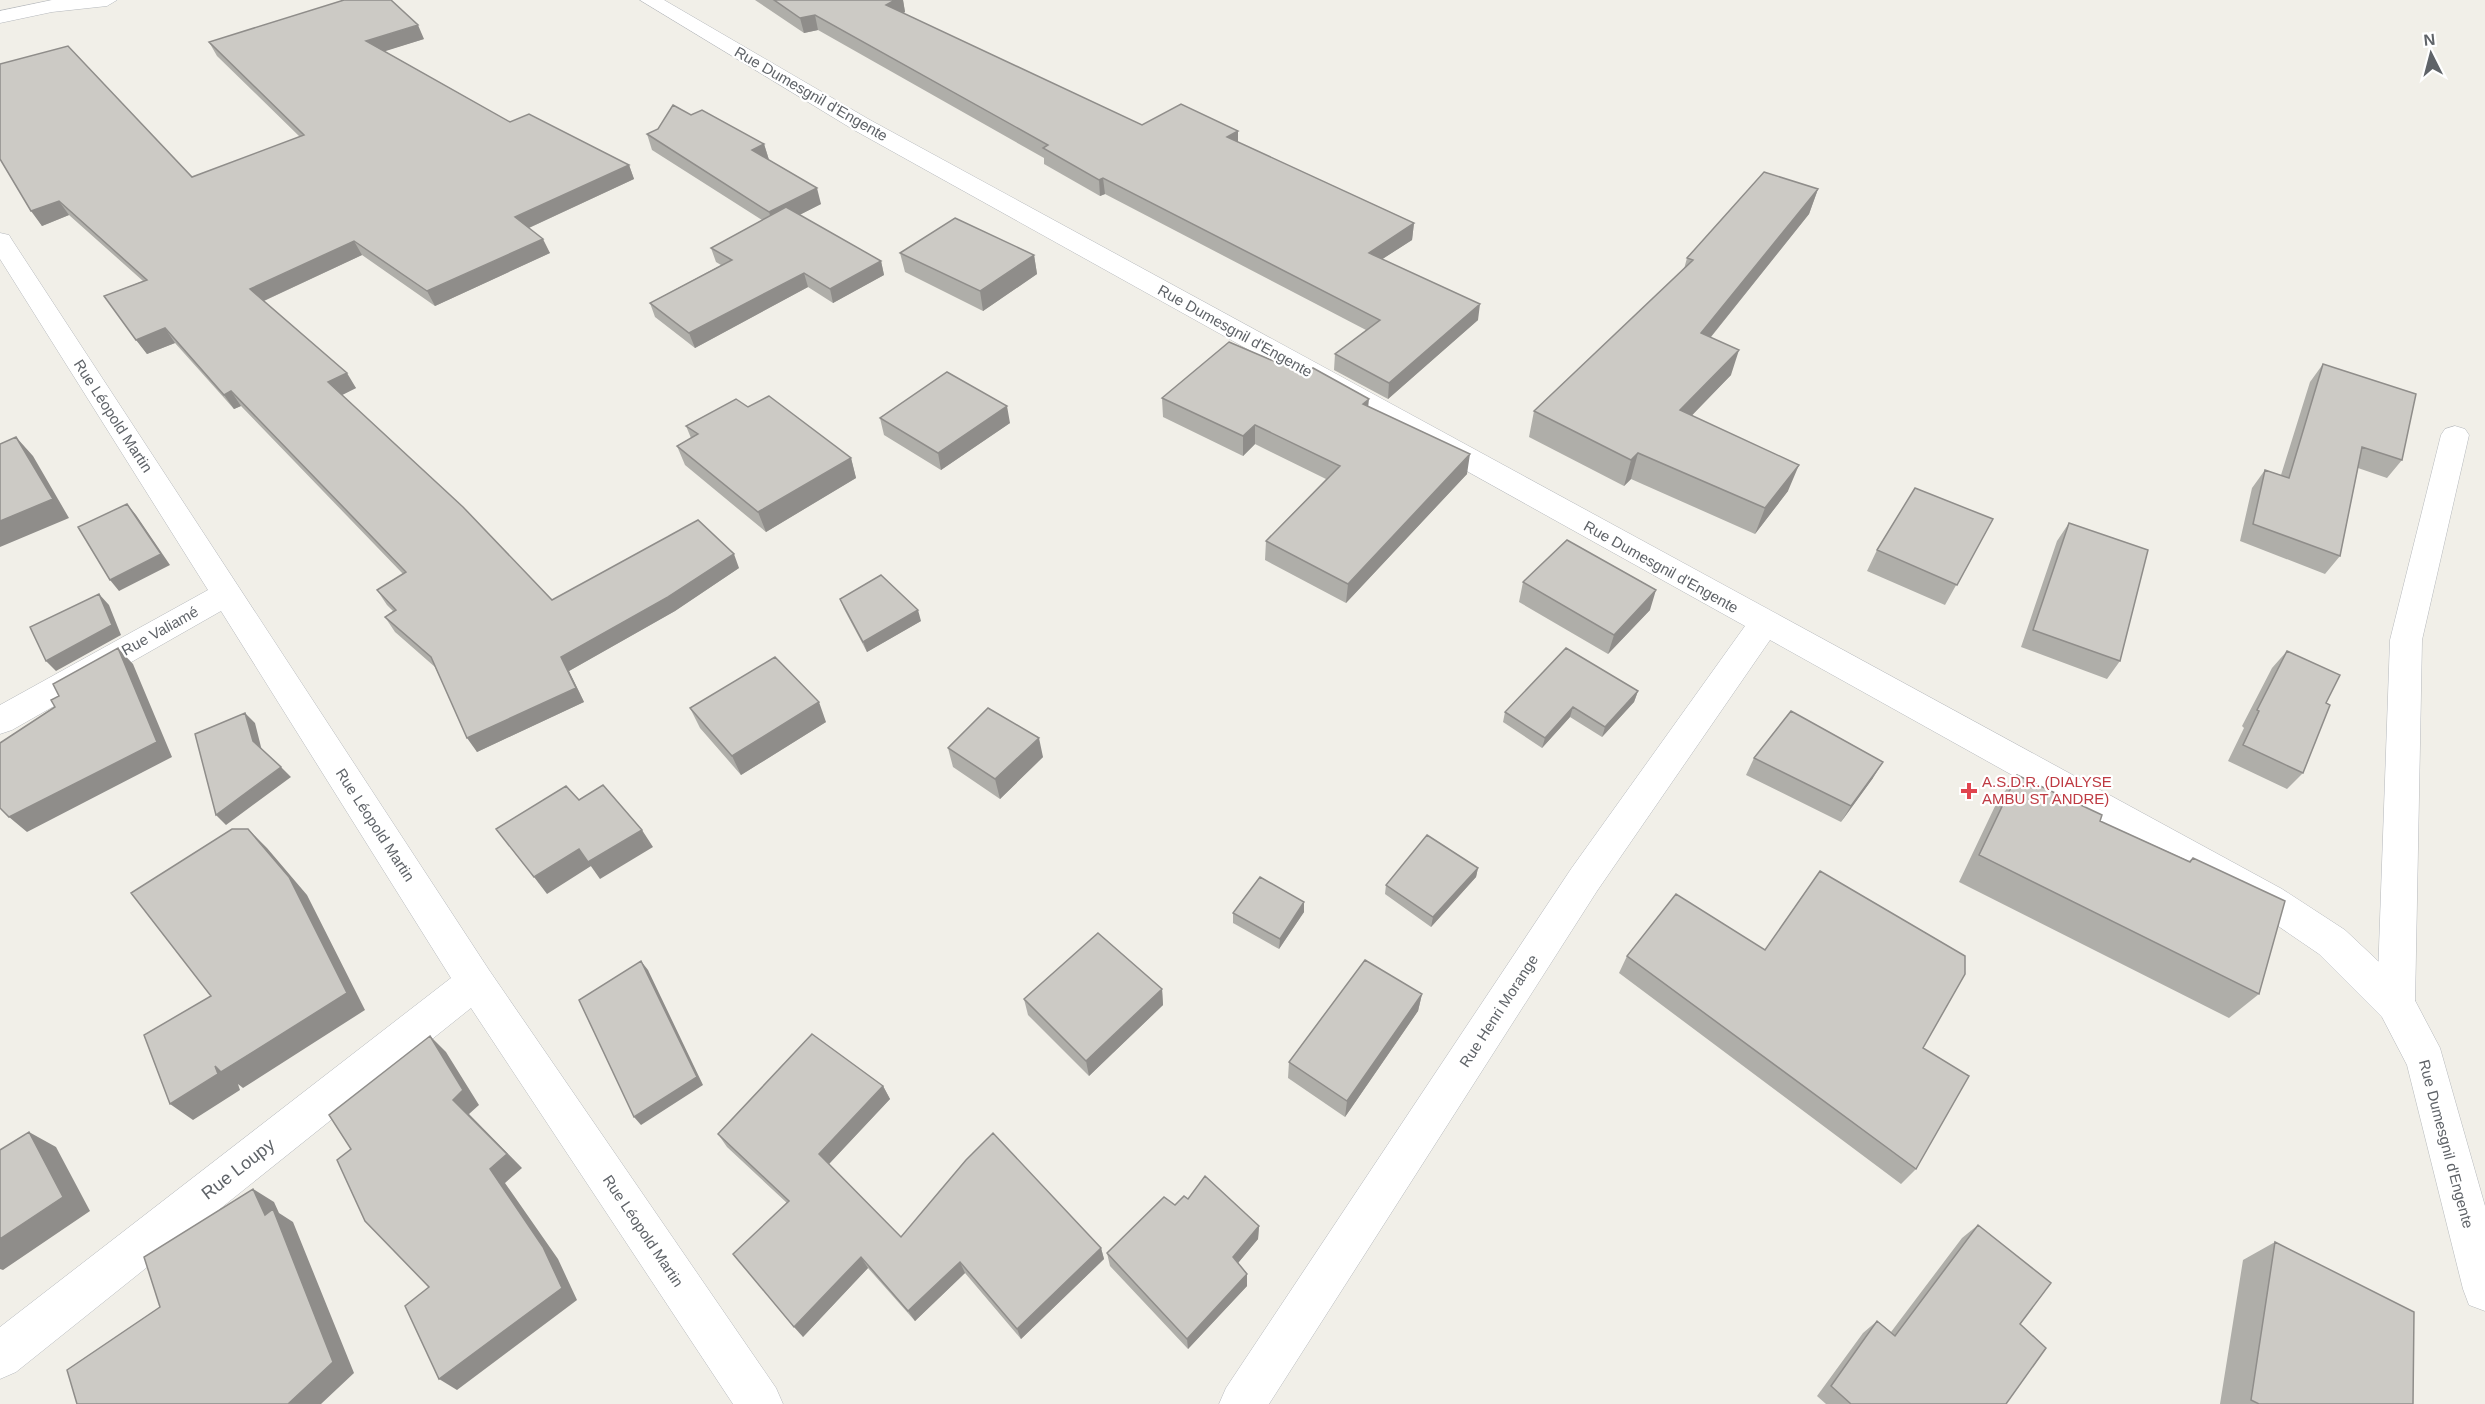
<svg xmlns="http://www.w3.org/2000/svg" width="2485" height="1404" font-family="Helvetica,sans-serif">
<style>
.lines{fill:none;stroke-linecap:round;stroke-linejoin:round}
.service-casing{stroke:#b5b8bc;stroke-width:1}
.minor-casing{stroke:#b5b8bc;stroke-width:1}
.service{fill:#fff;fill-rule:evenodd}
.minor{fill:#fff;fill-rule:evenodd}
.wall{fill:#afaea9}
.shaded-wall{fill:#8f8d8a}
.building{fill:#cccac5;stroke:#8f8d8a;stroke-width:1.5}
.health-dot{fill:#e0444e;stroke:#fff;stroke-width:2}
.labels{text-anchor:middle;stroke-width:4.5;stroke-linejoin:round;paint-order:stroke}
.street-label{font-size:15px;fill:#5f6368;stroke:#fff}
.health-label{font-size:15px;fill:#be3a42;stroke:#fff;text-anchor:start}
.near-street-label{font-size:18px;fill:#5f6368;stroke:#fff}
</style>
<rect width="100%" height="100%" fill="#f1efe8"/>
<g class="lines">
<g class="service-casing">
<path id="service" d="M2455,426L2465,429L2469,435L2422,640L2415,1004L2410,1017L2396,1022L2382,1017L2377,1004L2390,640L2441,435L2445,429Z"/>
</g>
<g class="minor-casing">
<path id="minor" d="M52,0H117L107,6L52,12L0,23V11Z
M640,0H664L870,120L2282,889L2345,930L2410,991L2440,1048L2485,1206V1311L2469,1305L2463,1289L2407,1065L2382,1017L2319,954L2256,911L1770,640L1597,891L1269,1404H1219L1226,1388L1571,869L1745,626L854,130Z
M0,233L9,235L12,240L489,970L776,1388L783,1404H733L471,1008L16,1372L0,1379V1327L451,978L221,611L12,730L0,734V705L208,590L0,259Z"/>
</g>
<use href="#service" class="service"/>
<use href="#minor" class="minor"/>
</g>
<path class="wall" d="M755,0H903L905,12L903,13L1142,125L1238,142L1414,223L1412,240L1382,259L1478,320L1388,399L1334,370L1335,354L1366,330L1105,194L1100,196L1044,164V158L818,30L804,33Z
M424,39L384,51L510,122L629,165L634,179L529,228L550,253L435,306L362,255L264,301L356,388L342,395L552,600L739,568L675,611L569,671L584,702L477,752L435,667L395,632L385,617L393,611L387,605L377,590L403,574L241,406L234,409L175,343L147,354L104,296L143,281L69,215L42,226L0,159L192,177L300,137L217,56L209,42Z
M691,115L764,144L769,160L821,204L799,215L881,261L884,275L833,303L808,287L695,348L655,317L650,303L721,265L716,262L711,248L762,220L652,150L647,134Z
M1818,189L1809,214L1711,337L1731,375L1692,415L1788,491L1755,534L1631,479L1624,486L1529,437L1534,411L1684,269L1687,258Z
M900,253L1034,255L1037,274L983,311L905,272Z
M2323,364L2402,460L2387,478L2358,468L2340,556L2325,574L2240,541L2252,488L2265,470L2281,475L2310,382Z
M1162,398L1368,406L1467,474L1346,603L1265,560L1266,541L1326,479L1255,444L1243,456L1163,417Z
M748,407L851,458L856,478L766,532L685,465L677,446L691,438L686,426Z
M880,418L1010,423L941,470L884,435Z
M1993,519L1945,605L1867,571L1877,550Z
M2069,523L2120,661L2107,679L2021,647L2057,541Z
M1523,582L1650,610L1608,654L1519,602Z
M840,599L921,621L867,652L844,609Z
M2287,651L2326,703L2303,773L2287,789L2228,761L2244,728L2242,726L2272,668Z
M1638,691L1634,702L1602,737L1570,717L1542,748L1503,722L1505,712Z
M690,708L826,722L741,775L700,728Z
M948,748L1043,757L1000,799L953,767Z
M1754,758L1873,778L1841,822L1746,775Z
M2017,775L2100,821L2189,861L2193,858L2259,994L2229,1018L1959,882L1997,802Z
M1478,868L1476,877L1431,927L1385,894L1386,885Z
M1304,912L1279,949L1233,923V913Z
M1627,956L1923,1048L1916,1169L1901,1184L1619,973Z
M1162,989L1163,1005L1089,1076L1028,1015L1024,999Z
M1422,994L1418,1011L1345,1117L1288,1078L1289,1062Z
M883,1086L890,1099L829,1164L901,1237L1101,1248L1104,1259L1021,1339L965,1273L915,1321L868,1268L803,1337L787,1203L727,1147L718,1134Z
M1188,1199L1259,1226L1258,1239L1238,1263L1247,1274V1286L1188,1349L1110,1266L1107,1253L1175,1205Z
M1978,1225L2020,1324L2006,1404H1826L1817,1396L1863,1333L1877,1321L1891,1332L1962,1238Z
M2275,1242L2413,1404H2220L2243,1260Z"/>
<path class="shaded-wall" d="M895,0H903L905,12L889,20L886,5Z
M815,15L818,30L804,33L800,18Z
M418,25L424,39L373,55L366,41Z
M1238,131V147L1227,137Z
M764,144L769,160L752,150Z
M629,165L634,179L522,231L515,217Z
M1103,178L1105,194L1100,196L1099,180Z
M817,188L821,204L774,228L769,212Z
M1818,189L1809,214L1693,359L1701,333Z
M59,201L69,215L42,226L31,211Z
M1414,223L1412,240L1367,269L1369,253Z
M543,239L550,253L435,306L427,291Z
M354,241L362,255L259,303L250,289Z
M1034,255L1037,274L983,311L980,291Z
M881,261L884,275L833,303L830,289Z
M804,273L808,287L695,348L689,333Z
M1480,304L1478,320L1388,399L1389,383Z
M165,328L175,343L147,354L136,340Z
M1739,350L1731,375L1672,436L1680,410Z
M347,373L356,388L338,397L328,382Z
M231,391L241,406L234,409L224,395Z
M1369,399L1367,418L1363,404Z
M1007,406L1010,423L941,470L938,453Z
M1255,425V444L1243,456V436Z
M16,437L33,456L69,518L0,547V521Z
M1638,453L1631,479L1624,486L1631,460Z
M1470,454L1467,474L1346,603L1348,584Z
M851,458L856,478L766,532L758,512Z
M1799,465L1788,491L1755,534L1765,508Z
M127,504L136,515L170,565L119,591L110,580Z
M734,554L739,568L675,611L569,671L584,702L477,752L467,738L561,657Z
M1656,590L1650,610L1608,654L1614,635Z
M99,594L109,605L121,635L56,671L46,661Z
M918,610L921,621L867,652L863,642Z
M118,648L133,664L172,757L27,832L9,817Z
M1638,691L1634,702L1602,737L1605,727Z
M819,702L826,722L741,775L732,756Z
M1573,707L1570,717L1542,748L1545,738Z
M245,713L255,723L262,751L253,741Z
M1039,738L1043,757L1000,799L995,779Z
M1883,762L1873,778L1841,822L1851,806Z
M281,767L291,777L226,825L216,815Z
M248,829L267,848L307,895L365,1010L243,1088L238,1084L240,1090L193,1120L170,1104L215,1066Z
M642,830L653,847L600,879L588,862Z
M579,849L591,866L547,894L534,877Z
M1478,868L1476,877L1431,927L1433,917Z
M1304,902V912L1279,949L1280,939Z
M641,961L648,970L703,1085L641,1125L634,1117Z
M1162,989L1163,1005L1089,1076L1086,1061Z
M1422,994L1418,1011L1345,1117L1347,1101Z
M430,1036L446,1052L479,1105L469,1114L522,1168L505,1183L558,1259L577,1300L457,1390L439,1379L490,1169L453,1100Z
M883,1086L890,1099L827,1166L819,1154Z
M29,1132L56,1147L90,1211L3,1270L0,1269V1239Z
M253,1189L274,1202L279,1213L293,1222L354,1373L321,1404H288L265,1215Z
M1259,1226L1258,1239L1233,1269V1257Z
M1101,1248L1104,1259L1021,1339L1017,1329Z
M861,1257L868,1268L803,1337L794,1327Z
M960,1262L965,1273L915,1321L908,1311Z
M1247,1274V1286L1188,1349L1187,1339Z"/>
<path class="building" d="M344,0H391L418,25L366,41L510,122L529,114L629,165L515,217L543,239L427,291L354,241L250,289L347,373L328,382L463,507L552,600L698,520L734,554L668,597L561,657L576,688L467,738L431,657L385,617L396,610L377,590L406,572L231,391L224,395L165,328L136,340L104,296L147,280L59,201L31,211L0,159V64L68,46L192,177L304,135L209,42Z
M774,0H895L886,5L1142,125L1181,104L1238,131L1227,137L1414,223L1369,253L1480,304L1389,383L1335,354L1380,320L1103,178L1099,180L1043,148L1048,145L815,15L800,18Z
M673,105L691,115L702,110L764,144L752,150L817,188L769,212L647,134L658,129Z
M1764,172L1818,189L1701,333L1739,350L1680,410L1799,465L1765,508L1638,453L1631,460L1534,411L1693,260L1687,258Z
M786,207L881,261L830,289L804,273L689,333L650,303L732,260L711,248Z
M955,218L1034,255L980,291L900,253Z
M1229,342L1304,374L1313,368L1369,399L1363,404L1470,454L1348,584L1266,541L1340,466L1255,425L1243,436L1162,398Z
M2323,364L2416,394L2402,460L2362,447L2340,556L2253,524L2265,470L2289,478Z
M947,372L1007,406L938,453L880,418Z
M769,396L851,458L758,512L677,446L698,434L686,426L736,399L748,407Z
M16,437L53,499L0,521V444Z
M1915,488L1993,519L1957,585L1877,550Z
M127,504L161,554L110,580L78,527Z
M2069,523L2148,550L2120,661L2033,630Z
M1567,540L1656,590L1614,635L1523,582Z
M881,575L918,610L863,642L840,599Z
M99,594L112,625L46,661L30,627Z
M118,648L157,742L9,817L0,808V743L55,707L51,700L59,696L53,684Z
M1566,648L1638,691L1605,727L1573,707L1545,738L1505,712Z
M2287,651L2340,675L2326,703L2330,705L2303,773L2243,745L2259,711L2257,710Z
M775,657L819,702L732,756L690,708Z
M988,708L1039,738L995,779L948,748Z
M1791,711L1883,762L1851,806L1754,758Z
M245,713L253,741L281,767L216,815L195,734Z
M2017,775L2102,815L2100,821L2190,862L2193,858L2285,901L2259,994L1979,855Z
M603,785L642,830L588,862L579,849L534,877L496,829L566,786L579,800Z
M232,829H248L289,877L347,993L221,1072L215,1066L218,1074L170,1104L144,1035L211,996L131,893Z
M1427,835L1478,868L1433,917L1386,885Z
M1820,871L1965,956V974L1923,1048L1969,1076L1916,1169L1627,956L1676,894L1765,950Z
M1260,877L1304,902L1280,939L1233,913Z
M1098,933L1162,989L1086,1061L1024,999Z
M1365,960L1422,994L1347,1101L1289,1062Z
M641,961L697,1077L634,1117L579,1000Z
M812,1034L883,1086L819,1154L901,1237L966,1160L993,1133L1101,1248L1017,1329L960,1262L908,1311L861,1257L794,1327L733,1254L789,1201L718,1134Z
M430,1036L463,1090L453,1100L507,1154L490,1169L543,1247L562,1288L439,1379L405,1306L429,1287L365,1221L337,1160L351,1149L329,1115Z
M29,1132L63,1197L0,1239V1150Z
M1205,1176L1259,1226L1233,1257L1247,1274L1187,1339L1107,1253L1164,1197L1175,1205L1184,1196L1188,1199Z
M253,1189L265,1215L273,1209L333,1362L288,1404H77L67,1370L160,1307L144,1257Z
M1978,1225L2051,1283L2020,1324L2046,1348L2006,1404H1851L1831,1386L1877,1321L1895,1336Z
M2275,1242L2414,1312L2413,1404H2259L2251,1400Z"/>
<path class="health-dot" d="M1966 782h6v6h6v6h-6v6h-6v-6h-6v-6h6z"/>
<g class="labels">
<g class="street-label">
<text transform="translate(811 94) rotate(30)" y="5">Rue Dumesgnil d'Engente</text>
<text transform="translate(1235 331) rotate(29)" y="5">Rue Dumesgnil d'Engente</text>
<text transform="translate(113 416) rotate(57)" y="5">Rue Léopold Martin</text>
<text transform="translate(1661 567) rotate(29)" y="5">Rue Dumesgnil d'Engente</text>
<text transform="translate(160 631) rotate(-29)" y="5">Rue Valiamé</text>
<text transform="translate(375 825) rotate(57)" y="5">Rue Léopold Martin</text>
<text transform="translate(1499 1011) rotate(-57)" y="5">Rue Henri Morange</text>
<text transform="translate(2446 1144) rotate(75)" y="5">Rue Dumesgnil d'Engente</text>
<text transform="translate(643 1231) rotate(56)" y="5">Rue Léopold Martin</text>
</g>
<g class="health-label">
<text x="1982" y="787">A.S.D.R. (DIALYSE<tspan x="1982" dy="17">AMBU ST ANDRE)</tspan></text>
</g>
<g class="near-street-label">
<text transform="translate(238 1169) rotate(-38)" y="6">Rue Loupy</text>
</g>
</g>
<g transform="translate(2431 54) rotate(354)" stroke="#ffffff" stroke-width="4.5" paint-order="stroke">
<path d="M0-4.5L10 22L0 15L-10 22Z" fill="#5f6368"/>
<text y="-9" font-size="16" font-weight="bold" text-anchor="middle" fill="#5f6368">N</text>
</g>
</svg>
